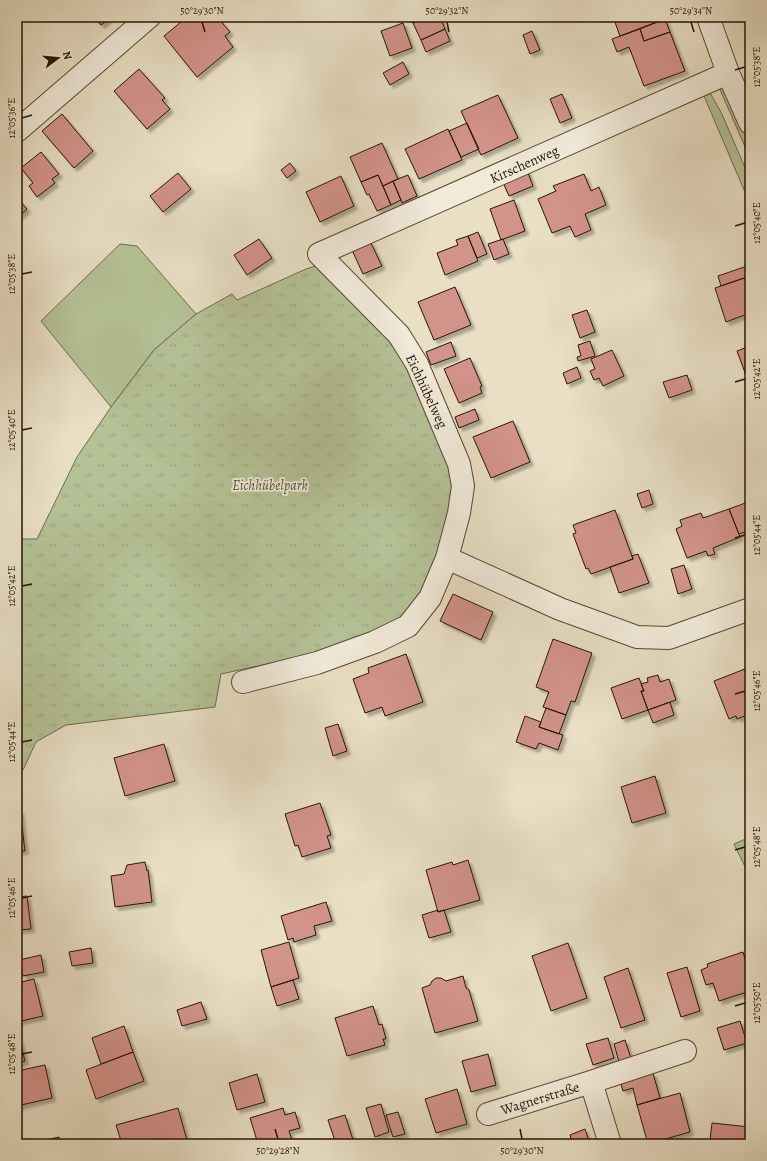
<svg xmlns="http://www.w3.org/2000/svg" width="767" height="1161" font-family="Alegreya,serif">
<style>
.green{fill:#b4c296;stroke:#6e6c4c}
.park{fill:url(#park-tufts);stroke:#6e6c4c}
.building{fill:#d2938a;stroke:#271501;filter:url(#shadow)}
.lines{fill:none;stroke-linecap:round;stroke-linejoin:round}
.minor-casing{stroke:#574832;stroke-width:24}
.minor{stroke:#f0ead9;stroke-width:22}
.ticks{fill:none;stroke:#271501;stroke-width:1.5}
.labels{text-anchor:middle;stroke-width:3.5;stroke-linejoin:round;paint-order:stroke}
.street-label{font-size:14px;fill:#271501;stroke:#f0ead9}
.park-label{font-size:14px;font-style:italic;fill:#585235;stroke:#f0ead9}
.neatline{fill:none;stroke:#271501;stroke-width:1.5}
.ticks-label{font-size:10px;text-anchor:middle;fill:#271501}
</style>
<defs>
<pattern id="park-tufts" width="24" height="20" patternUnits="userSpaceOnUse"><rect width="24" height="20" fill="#b4c296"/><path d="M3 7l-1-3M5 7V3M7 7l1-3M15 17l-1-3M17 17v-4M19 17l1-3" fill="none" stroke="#9ba680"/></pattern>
<filter id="shadow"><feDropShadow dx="3.5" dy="3.5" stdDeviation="1" flood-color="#0004"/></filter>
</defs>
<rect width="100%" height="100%" fill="#e8dfc4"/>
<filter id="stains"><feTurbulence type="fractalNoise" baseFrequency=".005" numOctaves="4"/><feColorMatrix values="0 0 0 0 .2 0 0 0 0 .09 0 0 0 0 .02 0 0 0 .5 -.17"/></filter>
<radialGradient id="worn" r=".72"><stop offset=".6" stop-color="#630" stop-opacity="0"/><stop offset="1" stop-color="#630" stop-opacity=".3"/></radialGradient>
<path class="green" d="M723,83L750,139V158L718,85Z
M710,93L721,112L750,179V204L704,96Z
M120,244L137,246L196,314L154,350L111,407L41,321Z
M750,837V877L734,844Z"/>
<path class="park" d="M321,264L380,329L407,365L454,464L453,514L420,598L399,620L361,638L303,656L221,674L215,707L66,725L36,742L23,770H17V699L21,539H37L77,457L111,407L154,350L196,314L232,294L237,300L306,269Z"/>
<path class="building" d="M94,17H111L101,25Z
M187,17H209L213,22L218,18L230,32L225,36L233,47L197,77L164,36Z
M411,17H427L413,23Z
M427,17H440L445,29L421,40L413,23Z
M613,17H661L662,20L620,36Z
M665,19L670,32L644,41L640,29Z
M403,23L412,48L390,56L381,31Z
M445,29L450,41L426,52L421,40Z
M640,29L644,41L670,32L685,71L644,86L629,47L617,52L612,39Z
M532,31L540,50L530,54L523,35Z
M403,62L409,74L390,85L383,73Z
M139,69L165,98L162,100L170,109L147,129L114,91Z
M562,94L572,118L560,123L550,99Z
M498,95L518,138L481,155L461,111Z
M62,114L93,151L74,168L42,131Z
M467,123L479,149L461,157L449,131Z
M448,129L462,160L419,179L405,149Z
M382,143L398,179L383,186L378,175L361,182L350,157Z
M41,152L59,174L52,179L55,183L37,197L29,186L33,183L21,168Z
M290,163L296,171L287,178L281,170Z
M527,170L533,186L509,196L502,180Z
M178,173L191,189L163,212L150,196Z
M584,174L591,191L599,187L606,205L585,214L591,230L575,237L570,226L552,233L538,199L556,191L553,186Z
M378,175L391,205L377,211L369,194L367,195L361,182Z
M408,175L417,196L402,203L393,181Z
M341,176L354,206L320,222L306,192Z
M393,181L401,200L391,205L383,186Z
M17,198L27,209L17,218Z
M514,200L525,231L501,240L490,209Z
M478,232L487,254L477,258L468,236Z
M468,236L478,261L445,275L437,253L458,245L456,240Z
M259,239L272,258L247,275L234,255Z
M503,239L509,254L494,260L488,244Z
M370,241L382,266L363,274L352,250Z
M750,265V276L721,286L718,276Z
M750,276V313L726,322L715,288Z
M455,287L471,325L434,340L418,302Z
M587,310L595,332L580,338L572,315Z
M590,341L595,356L578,361L577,357L581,356L578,345Z
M451,342L456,356L431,365L426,352Z
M750,346V386L737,351Z
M612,350L624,376L603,386L599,378L594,380L590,371L595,369L591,359Z
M470,358L482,386L480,387L482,393L459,403L444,369Z
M577,367L581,378L567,384L563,373Z
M687,375L692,390L669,398L663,382Z
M475,409L479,420L459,428L455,417Z
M513,421L530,462L491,478L473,437Z
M649,490L653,504L642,508L637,494Z
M748,502L750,507V530L739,534L729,509Z
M729,509L740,537L713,548L715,554L708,556L706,551L687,558L676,529L682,526L680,520L701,513L703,518Z
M615,510L633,559L591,574L588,568L586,569L573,534L576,533L573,525Z
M638,554L649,583L619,593L610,567L633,559L632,556Z
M684,565L692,589L678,594L671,569Z
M453,594L493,612L481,640L440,621Z
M553,639L592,653L575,702L571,701L566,715L543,707L549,692L536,687Z
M406,654L423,702L385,716L382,707L365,713L353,679L369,673L368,668Z
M750,667V714L737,719L736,716L729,719L714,681Z
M658,675L660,682L669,679L676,700L648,710L641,691H644L641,684L648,682L647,678Z
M639,678L644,691H641L648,710L622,719L611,688Z
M670,702L674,715L653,723L648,710Z
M546,708L566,715L559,734L539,727Z
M525,716L541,722L539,727L563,735L558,750L539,743L536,749L516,742Z
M338,724L347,751L333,756L325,728Z
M164,744L175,781L125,796L114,758Z
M655,776L666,813L632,823L621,787Z
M320,803L331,835L327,836L331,848L302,857L298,845L295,846L285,814Z
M20,810L25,851H17V811Z
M468,860L480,900L438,912L426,870L452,862L453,865Z
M145,862L147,871L148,870L152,902L115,907L111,876L124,874L127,865Z
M27,896L31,929L17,930V897Z
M326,902L332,921L314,926L316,935L294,942L293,938L288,940L281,916Z
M438,910V912L444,910L451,932L429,938L422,915Z
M289,942L299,978L271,987L261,950Z
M568,943L587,998L551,1011L532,956Z
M91,948L93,963L72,966L69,952Z
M743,952L746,962L750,961V991L719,1001L713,983L706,985L701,970L708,967L707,964Z
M41,955L44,972L23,976L19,960Z
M687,967L700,1011L681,1017L667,973Z
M628,968L645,1020L621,1028L604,977Z
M463,976L466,988L469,990L478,1021L435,1033L422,988L430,985L432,981L436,978H441L446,981Z
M34,979L43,1016L17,1022V983Z
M293,980L299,999L277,1006L271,987Z
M201,1002L207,1019L182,1026L177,1010Z
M373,1006L379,1025L382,1024L386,1039H383L385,1045L347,1056L335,1018Z
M740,1021L747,1043L724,1050L717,1028Z
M124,1026L133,1052L101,1064L92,1038Z
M17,1034H18L25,1061L17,1063Z
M608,1038L614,1058L593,1065L586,1044Z
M625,1040L631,1058L619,1062L614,1044Z
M133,1052L144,1081L96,1099L86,1070Z
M488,1054L496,1085L471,1092L462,1061Z
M45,1065L52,1098L21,1105L17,1110V1071Z
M653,1073L660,1098L637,1105L633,1088L623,1091L621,1084L630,1081V1080Z
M257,1074L265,1102L237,1110L229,1083Z
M457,1089L467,1124L436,1133L425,1099Z
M680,1093L690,1132L648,1144L637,1105Z
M381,1104L389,1132L375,1137L366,1108Z
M178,1108L188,1144H122L116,1125Z
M283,1108L285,1115L295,1112L300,1128L289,1131L293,1143L258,1144L250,1118Z
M398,1112L405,1134L393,1137L386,1115Z
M345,1115L354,1143L336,1144L328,1120Z
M712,1123L750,1127V1144H706L707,1140H710Z
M585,1129L590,1144H573L570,1135Z
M59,1137L60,1144H28Z"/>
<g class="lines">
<g class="minor-casing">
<path id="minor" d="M708,17L728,73L750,123
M17,131L149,17
M447,558L560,609L637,637L669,638L750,609
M243,682L317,663L375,642L408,626L430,598L447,558L459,513L463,486L459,464L417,364L399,335L319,254L728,73
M488,1114L591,1082
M610,1144L591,1082L685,1051"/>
</g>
<use href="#minor" class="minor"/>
</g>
<path class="ticks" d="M202,22L205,32M447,22L449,32M691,22L694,32M735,70L745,67M22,118L32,115M735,226L745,223M22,274L32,272M735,382L745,379M22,430L32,428M735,538L745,535M22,586L32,584M735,694L745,691M22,742L32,740M735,850L745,847M22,898L32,896M735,1006L745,1003M22,1054L32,1052M275,1129L278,1139M520,1129L522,1139"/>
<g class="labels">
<g class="street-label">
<text transform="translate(524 164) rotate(-24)" y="5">Kirschenweg</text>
<text transform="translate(427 391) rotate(65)" y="5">Eichhübelweg</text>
<text transform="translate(540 1098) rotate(-17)" y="5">Wagnerstraße</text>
</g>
<g class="park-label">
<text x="270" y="490">Eichhübelpark</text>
</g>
</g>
<rect width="767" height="1161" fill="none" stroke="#e8dfc4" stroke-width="44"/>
<g transform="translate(58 58) rotate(74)" stroke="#f0ead9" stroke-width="3" paint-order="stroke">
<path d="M0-3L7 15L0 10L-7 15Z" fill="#271501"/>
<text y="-6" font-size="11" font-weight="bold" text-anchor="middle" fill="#271501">N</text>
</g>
<rect x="22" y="22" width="723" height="1117" class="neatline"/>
<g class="ticks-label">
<text x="202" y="14">50°29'30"N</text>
<text x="447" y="14">50°29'32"N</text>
<text x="691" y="14">50°29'34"N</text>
<text transform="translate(756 67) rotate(-90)" y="4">12°05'38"E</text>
<text transform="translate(11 118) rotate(-90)" y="4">12°05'36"E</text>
<text transform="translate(756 223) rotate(-90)" y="4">12°05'40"E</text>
<text transform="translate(11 274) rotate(-90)" y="4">12°05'38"E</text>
<text transform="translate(756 379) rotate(-90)" y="4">12°05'42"E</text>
<text transform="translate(11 430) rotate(-90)" y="4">12°05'40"E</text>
<text transform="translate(756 535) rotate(-90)" y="4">12°05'44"E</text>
<text transform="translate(11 586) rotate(-90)" y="4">12°05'42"E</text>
<text transform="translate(756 691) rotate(-90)" y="4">12°05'46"E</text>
<text transform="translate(11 742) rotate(-90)" y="4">12°05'44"E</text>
<text transform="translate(756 847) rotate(-90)" y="4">12°05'48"E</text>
<text transform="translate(11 898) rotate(-90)" y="4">12°05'46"E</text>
<text transform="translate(756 1003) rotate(-90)" y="4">12°05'50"E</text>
<text transform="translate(11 1054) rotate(-90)" y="4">12°05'48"E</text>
<text x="278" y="1154">50°29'28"N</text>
<text x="522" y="1154">50°29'30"N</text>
</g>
<rect width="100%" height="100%" filter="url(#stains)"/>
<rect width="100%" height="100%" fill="url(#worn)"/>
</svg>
